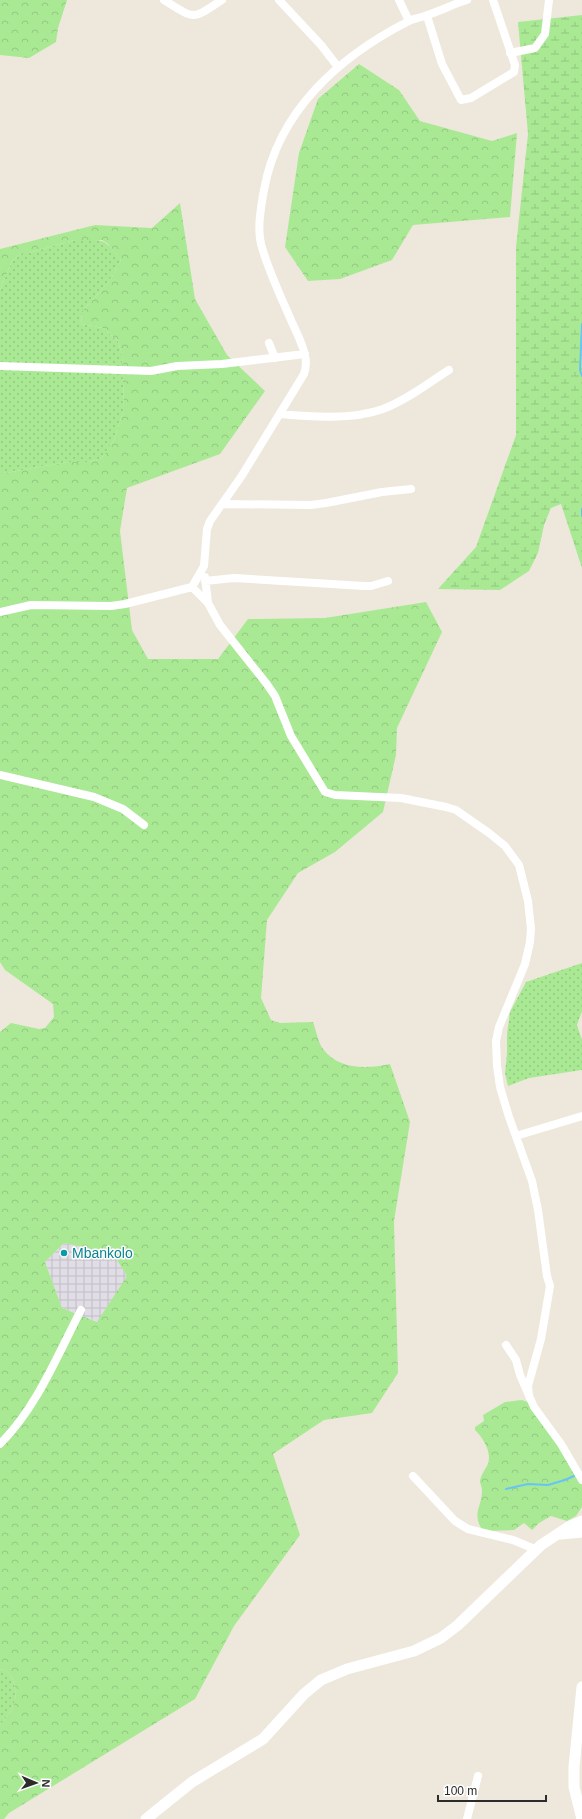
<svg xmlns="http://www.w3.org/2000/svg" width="582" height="1819" font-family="Arial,sans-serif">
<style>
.industrial{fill:url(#industrial-grid)}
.grass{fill:url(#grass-dots)}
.forest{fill:url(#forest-crowns);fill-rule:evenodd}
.wetland{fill:url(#wetland-marsh)}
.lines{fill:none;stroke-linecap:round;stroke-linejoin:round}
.stream{stroke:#66c4f8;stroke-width:2}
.street{stroke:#fff;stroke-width:8}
.secondary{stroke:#fff;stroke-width:11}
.culture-dot{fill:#0f9aa8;stroke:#fff;stroke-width:1.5}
.labels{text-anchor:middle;stroke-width:3;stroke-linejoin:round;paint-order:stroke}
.culture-label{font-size:14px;fill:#0d838f;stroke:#fff;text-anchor:start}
</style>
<defs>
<pattern id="industrial-grid" width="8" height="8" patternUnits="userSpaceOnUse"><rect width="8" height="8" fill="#e0dde6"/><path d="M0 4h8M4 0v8" fill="none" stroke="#c0bec5"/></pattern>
<pattern id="grass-dots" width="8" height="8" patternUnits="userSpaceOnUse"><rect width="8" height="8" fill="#a9e994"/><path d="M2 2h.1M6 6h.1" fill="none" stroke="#92c880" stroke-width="1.8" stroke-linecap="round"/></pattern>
<pattern id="forest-crowns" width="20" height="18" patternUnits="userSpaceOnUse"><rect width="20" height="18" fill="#a9e994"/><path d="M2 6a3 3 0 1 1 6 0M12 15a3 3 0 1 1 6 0" fill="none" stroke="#92c880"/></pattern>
<pattern id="wetland-marsh" width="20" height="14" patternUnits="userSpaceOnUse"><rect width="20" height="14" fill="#a9e994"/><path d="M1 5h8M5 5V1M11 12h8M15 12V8" fill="none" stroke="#92c880"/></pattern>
</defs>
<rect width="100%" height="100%" fill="#eee8dc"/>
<path class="industrial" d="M64,1243L113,1254L127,1276L98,1322L62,1308L45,1262Z"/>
<path class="grass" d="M74,240C103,240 103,236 121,260C112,281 97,295 82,311L81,324L103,328L118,341L122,355L124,409L114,440L102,458L89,462H67L0,474V290L12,261L22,253H29Z
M582,963V1011L577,1025L582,1040V1070L529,1078L508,1086L505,1073L507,1054V1034L510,1012L526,982Z
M0,1669C14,1670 18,1692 14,1704C11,1712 6,1719 0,1725Z"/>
<path class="forest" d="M0,0H67L58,28L56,42L29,58L0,55Z
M359,64L399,90L420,121L492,141L517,133L510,217L413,225L392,260L340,279L308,281L285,247L299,153L318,99Z
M180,203L195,299L227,355L265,391L220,454L127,488L120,531L132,630L148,659H218L248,619L325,618L426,602L442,632L397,728L396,755L383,812L335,852L298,873L267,920L261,998L271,1020L280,1023L313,1022C316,1030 318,1042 323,1049C339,1070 366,1069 390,1064L410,1122L394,1221L398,1373L372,1413L324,1420L273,1454L300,1535L234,1626L195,1699L9,1813L4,1819H0V1725C6,1719 11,1712 14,1704C18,1692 14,1670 0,1669V1032L11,1023L39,1029L45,1028L54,1017L53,1004L5,970L0,962V474L67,462H89L102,458L114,440L124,409L122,355L118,341L103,328L81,324L82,311C97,295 112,281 121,260L108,244L102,240H74L29,253H22L12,261L0,290V249L95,225L152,228ZM64,1243L113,1254L127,1276L97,1322L62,1308L45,1262Z
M522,1400L536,1405L582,1483V1507L576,1516L567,1521L551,1516L539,1523L532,1530L524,1523L514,1530L483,1531C471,1513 482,1508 482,1490C482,1487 480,1484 480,1481C481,1475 484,1471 487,1466C493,1454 484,1439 475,1430V1427L484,1421L483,1415L505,1402Z"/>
<path class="wetland" d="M582,15V568L561,504L551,508L544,525L538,553L529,571L500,590L438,589L476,547L516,435V247L528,134L518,22Z"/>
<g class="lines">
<path class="stream" d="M582,324L580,370L582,376
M582,509V516
M506,1489L528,1484L548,1485L565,1480L576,1475"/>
<path class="street" d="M164,0C196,20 191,20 222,0
M279,0L321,45L338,67
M399,0L409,21
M427,16L442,64L461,100L471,98L514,72L515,65L493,0
M510,53L535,48L545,34L549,0
M269,343L275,358
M0,366L151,371L177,366L222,364L305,354
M280,414C311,417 353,420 383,409C407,400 428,383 449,370
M222,504L311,505L326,503L382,492L411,489
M205,577L208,603
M205,581L234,578L364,586H371L388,581
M192,587L208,603L220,625L266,683L275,696L291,736L325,792L335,795L401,798L446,807L456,810L489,833L505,846L519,865L528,901L531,929L530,942L525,964L499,1027L496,1041L497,1066L500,1087L509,1117L532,1181L538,1210L547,1276L550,1286L541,1339L528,1386L529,1396
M0,612L31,605L111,606L125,604L192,587L204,566L207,529L210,521L241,477L304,374C306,368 307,363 305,356C303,344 296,332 291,320C280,295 268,270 261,244C257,227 261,207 264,190C278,111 339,57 407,22C413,18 421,18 427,15C441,11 453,4 467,0
M0,775L94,797L123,809L144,825
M516,1136L582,1116
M506,1345L516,1360L520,1375L534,1407L561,1444L582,1480
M0,1444C37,1407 57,1356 81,1310
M413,1476L455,1521L468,1529L513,1540L537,1550
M467,1819L478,1776"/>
<path class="secondary" d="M561,1534L582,1532
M146,1819L192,1782L263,1739L304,1694L321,1680L347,1669L414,1651L441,1638L458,1625L541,1545L570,1526L582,1521
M582,1819L574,1787V1767L582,1687"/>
</g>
<circle class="culture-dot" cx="64" cy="1253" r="4"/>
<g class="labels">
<g class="culture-label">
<text x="72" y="1258">Mbankolo</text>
</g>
</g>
<g transform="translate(36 1783) rotate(92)" stroke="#ffffff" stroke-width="3" paint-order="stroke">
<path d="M0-3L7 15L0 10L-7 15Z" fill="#2b2b2b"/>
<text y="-6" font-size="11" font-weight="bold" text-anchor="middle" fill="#2b2b2b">N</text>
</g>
<path d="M438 1795v6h108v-6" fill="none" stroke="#2b2b2b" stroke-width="2"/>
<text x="444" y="1795" font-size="12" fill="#2b2b2b" stroke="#ffffff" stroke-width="3" paint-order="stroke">100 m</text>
</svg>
